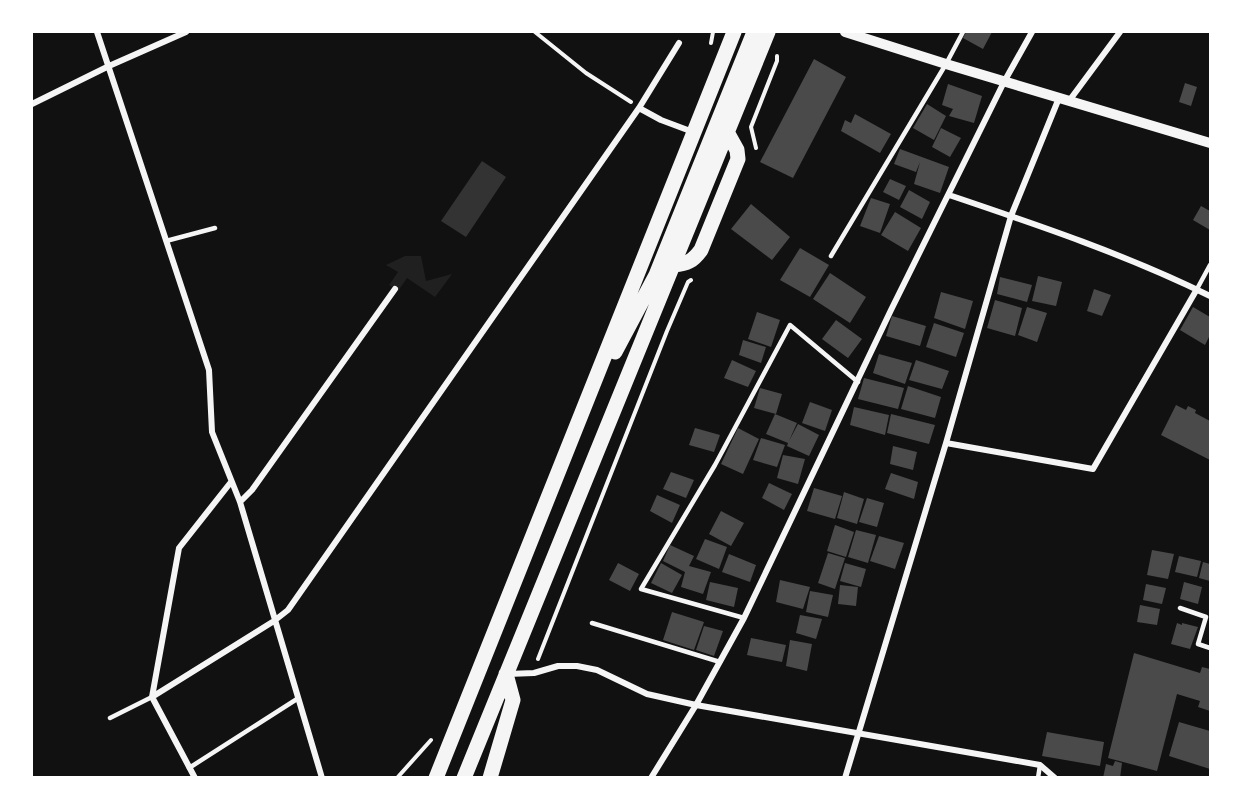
<svg xmlns="http://www.w3.org/2000/svg" width="1242" height="809" font-family="'PT Serif',serif">
<style>
.green{fill:#202020}
.water{fill:#333}
.building{fill:#4a4a4a}
.lines{fill:none;stroke-linecap:round;stroke-linejoin:round}
.path{stroke:#f5f5f5;stroke-width:4}
.service{stroke:#f5f5f5;stroke-width:4.5}
.minor{stroke:#f5f5f5;stroke-width:6}
.tertiary{stroke:#f5f5f5;stroke-width:10}
.primary{stroke:#f5f5f5;stroke-width:15}
</style>
<rect width="100%" height="100%" fill="#111"/>
<path class="green" d="M405,256H421L426,281L452,274L435,297L407,278L398,291L389,285L398,272L386,265Z"/>
<path class="water" d="M482,161L506,177L466,237L441,221Z"/>
<path class="building" d="M966,32H992L983,49L963,38Z
M814,59L846,77L793,178L760,162Z
M1185,83L1197,87L1191,106L1179,102Z
M948,84L982,96L974,123L949,116L953,109L942,105Z
M927,104L946,116L934,140L913,128Z
M855,114L891,134L880,153L841,131L845,120L851,123Z
M941,128L961,138L950,157L932,147Z
M900,149L949,167L940,193L914,184L920,162L916,172L894,164Z
M890,179L906,186L899,200L883,192Z
M909,190L930,202L922,219L900,207Z
M871,198L890,204L880,233L860,226Z
M751,204L790,237L772,260L731,229Z
M1201,206L1210,211V230L1193,220Z
M895,212L921,228L908,251L881,235Z
M800,248L829,265L810,297L780,280Z
M830,273L866,297L850,323L813,299Z
M1038,276L1062,282L1056,306L1032,301Z
M1000,277L1032,285L1027,302L997,294Z
M1094,289L1111,295L1102,316L1087,311Z
M941,292L973,301L965,329L934,318Z
M995,300L1022,308L1015,336L987,328Z
M1027,307L1047,313L1037,342L1018,335Z
M1193,307L1210,317V335L1205,345L1180,330Z
M757,312L780,320L771,347L748,339Z
M892,316L926,326L920,346L886,336Z
M836,320L862,339L848,358L822,339Z
M934,323L964,333L956,357L926,347Z
M743,340L766,347L761,363L739,355Z
M879,354L912,363L905,384L873,373Z
M732,360L756,371L748,387L724,378Z
M916,360L949,371L942,389L909,380Z
M864,378L904,388L898,409L858,399Z
M908,386L941,397L935,418L901,409Z
M760,388L782,394L776,414L754,408Z
M810,402L832,410L825,431L802,423Z
M1176,405L1186,410L1188,406L1196,410L1195,413L1210,421V460L1161,435Z
M854,407L889,415L885,435L850,425Z
M775,414L797,423L789,441L798,424L819,435L809,456L787,446L788,443L766,434Z
M891,414L935,425L929,444L887,433Z
M695,428L720,435L714,452L689,445Z
M738,428L759,439L743,474L721,464Z
M761,438L785,445L777,467L753,460Z
M893,446L917,452L913,470L890,464Z
M783,455L805,459L798,484L777,478Z
M671,472L694,480L686,498L663,489Z
M891,473L918,482L914,499L885,489Z
M769,483L792,494L784,510L762,498Z
M814,488L842,496L835,519L807,511Z
M844,492L864,499L857,524L837,518Z
M657,495L680,505L672,523L650,511Z
M867,498L884,503L877,527L859,522Z
M721,511L744,523L731,546L709,534Z
M835,525L854,532L846,557L827,551Z
M856,530L876,535L868,563L848,557Z
M879,536L904,543L895,569L870,561Z
M705,539L727,547L719,569L696,559Z
M670,545L694,556L689,566L711,572L703,594L681,587L685,572L663,561Z
M1152,550L1174,554L1168,579L1147,575Z
M828,553L845,558L835,589L818,583Z
M729,554L756,565L750,582L722,572Z
M1179,556L1201,561L1197,577L1175,572Z
M1203,562L1210,564V581L1199,578Z
M618,563L639,574L630,591L609,580Z
M661,563L682,575L672,593L651,583Z
M845,563L866,569L861,587L840,581Z
M780,580L810,587L803,609L776,602Z
M710,582L738,588L734,607L706,600Z
M1184,582L1202,587L1198,604L1180,599Z
M1146,584L1166,588L1162,604L1143,600Z
M840,585L858,587L856,606L838,604Z
M810,591L833,595L828,617L806,612Z
M1140,605L1160,609L1157,625L1137,622Z
M672,612L704,622L694,650L663,640Z
M800,615L822,619L816,639L796,633Z
M1177,623L1182,625V623L1198,627L1190,649L1171,644Z
M704,626L723,631L714,656L696,650Z
M751,638L786,645L782,662L747,655Z
M790,640L812,644L807,671L786,666Z
M1134,653L1200,673L1202,667L1210,669V711L1198,707L1200,701L1177,694L1157,771L1108,758Z
M1179,722L1210,731V769L1169,756Z
M1047,732L1104,742L1100,766L1042,756Z
M1115,761L1122,763L1120,778H1103L1106,764L1113,766Z"/>
<g class="lines">
<path class="path" d="M535,32L586,73L631,102
M711,43L713,32
M756,148L751,127L777,61V56
M538,659L667,331L688,282L691,280
M397,778L431,740"/>
<path class="service" d="M166,241L215,228
M831,256L946,64L963,32
M1197,289L1210,265
M1180,608L1206,617L1198,644L1210,648
M744,618L641,589L715,465L790,325L858,382
M592,623L720,662
M110,718L152,697
M189,768L297,699
M1038,778L1040,765"/>
<path class="minor" d="M97,32L209,370L212,432L240,502L322,778
M1069,101L1120,32
M32,104L109,66L186,32
M639,108L661,120L693,132
M949,195C1038,225 1127,255 1210,296
M946,443L1093,469L1197,289
M240,502L252,490L395,289
M507,674L534,673L558,666H577L597,670L647,694L696,705L1040,765L1055,778
M152,697L274,621L288,610L639,108L679,43
M195,778L152,697L179,548L231,482
M651,778L696,705L744,618L891,310L1004,82L1032,32
M845,778L946,443L1011,216L1059,98"/>
<path class="tertiary" d="M845,32L946,64L1210,143"/>
<path class="primary" d="M674,265C687,264 693,261 701,250L738,159L737,150L727,132
M615,352L656,275L754,32
M436,778L734,32
M464,778L768,32
M490,778L513,700L506,674"/>
</g>
<rect width="1242" height="809" fill="none" stroke="#ffffff" stroke-width="66"/>
</svg>
